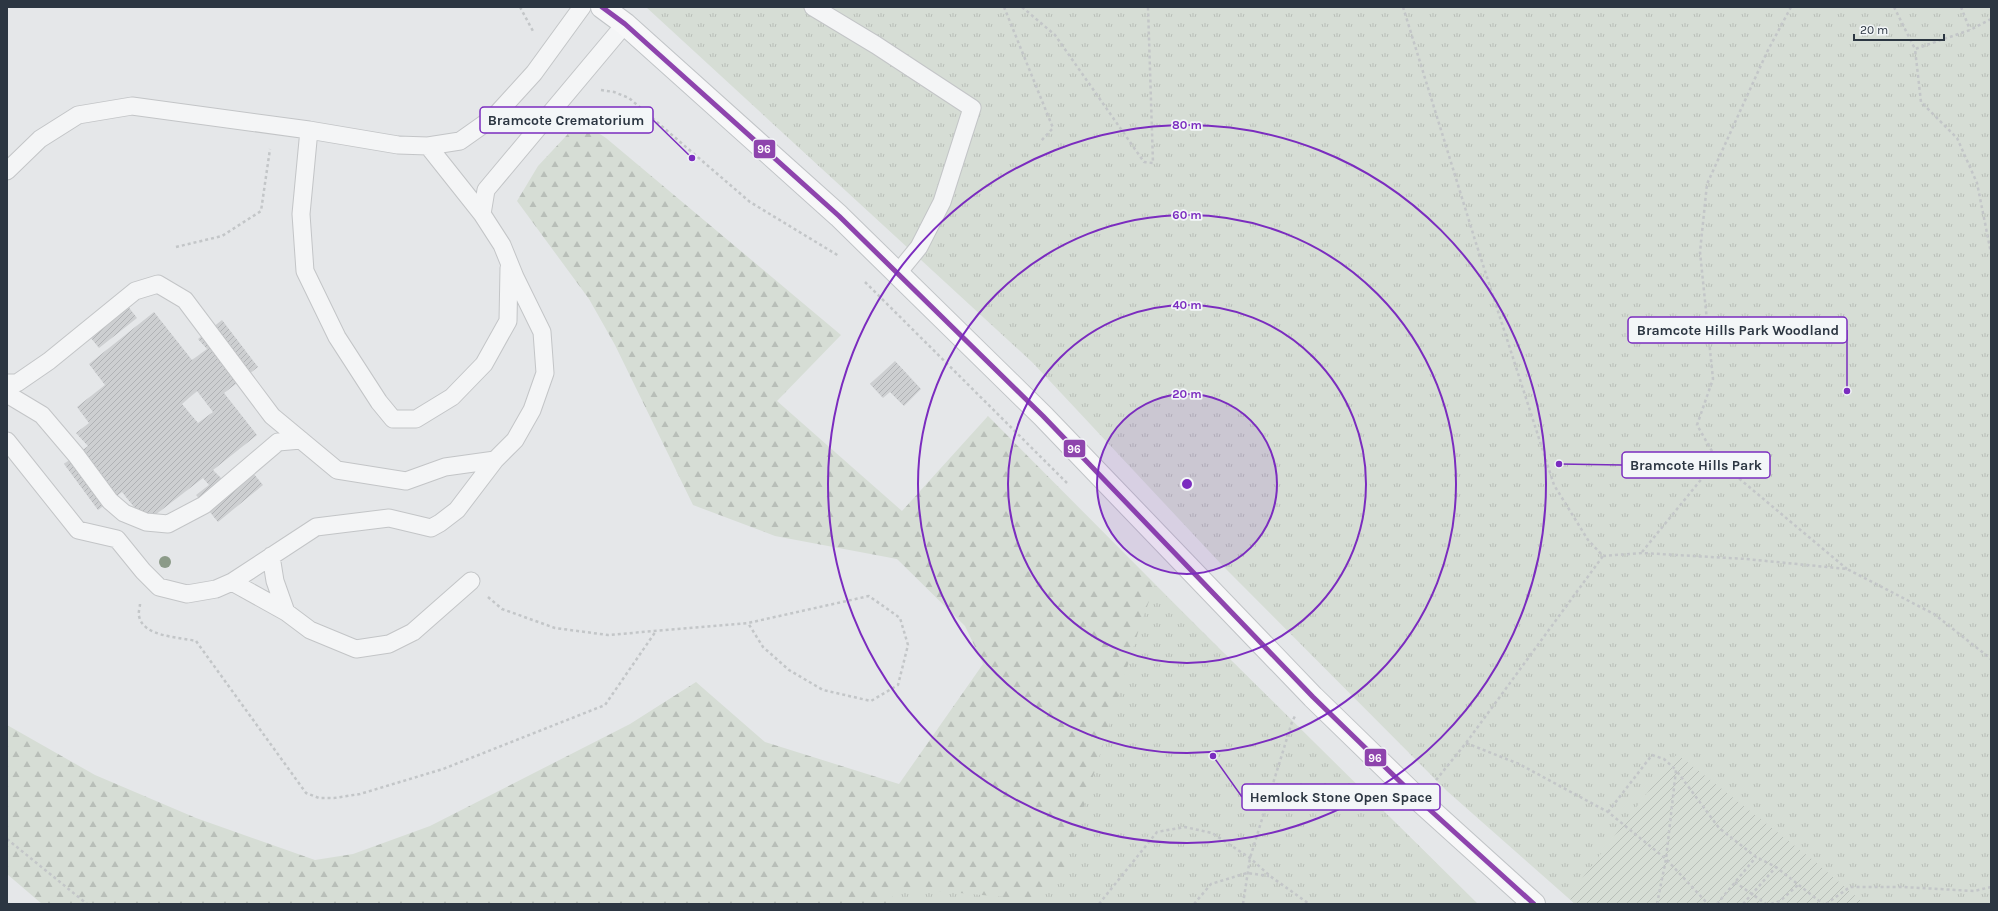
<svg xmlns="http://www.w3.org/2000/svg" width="1998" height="911" font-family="Karla,sans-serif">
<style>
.forest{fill:url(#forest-firs)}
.park{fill:url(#park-tufts)}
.garden{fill:url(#garden-furrows)}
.building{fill:url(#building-hatch);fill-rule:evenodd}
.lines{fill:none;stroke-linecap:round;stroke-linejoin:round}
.lane-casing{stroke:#c3c5c7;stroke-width:19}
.primary-casing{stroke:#c1c4c7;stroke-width:24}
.path{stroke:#c3c6c8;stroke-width:2.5;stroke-dasharray:3 3;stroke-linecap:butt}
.lane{stroke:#f4f5f6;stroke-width:17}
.primary{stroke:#f7f7f8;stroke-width:22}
.bus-1-casing{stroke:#f3f6f8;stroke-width:8}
.bus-1{stroke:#8e44ad;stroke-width:5}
.tree{fill:#8c9b89}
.ring{fill:none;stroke:#7b2cbf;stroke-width:2}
.centre{fill:#7b2cbf;stroke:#f3f6f8;stroke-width:2}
.ring-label{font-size:12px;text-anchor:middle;font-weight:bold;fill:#7b2cbf;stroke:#f3f6f8;stroke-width:3.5;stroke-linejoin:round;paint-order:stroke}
.leader{fill:none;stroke:#7b2cbf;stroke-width:1.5}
.callout-dot{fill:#7b2cbf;stroke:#f3f6f8;stroke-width:1.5}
.callout{fill:#f3f6f8;stroke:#7b2cbf;stroke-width:1.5}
.callout-label{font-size:14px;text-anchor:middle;font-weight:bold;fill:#2c3642}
.line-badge{stroke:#f3f6f8;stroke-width:1.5}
.badge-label{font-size:11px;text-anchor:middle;font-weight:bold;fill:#fff}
</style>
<defs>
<pattern id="forest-firs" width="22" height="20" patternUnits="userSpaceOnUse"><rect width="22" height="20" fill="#d6ddd5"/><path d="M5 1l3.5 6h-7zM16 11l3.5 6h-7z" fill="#b8beb8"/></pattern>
<pattern id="park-tufts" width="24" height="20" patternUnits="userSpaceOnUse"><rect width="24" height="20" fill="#d6ddd5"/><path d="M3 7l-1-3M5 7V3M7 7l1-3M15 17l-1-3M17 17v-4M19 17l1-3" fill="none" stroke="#b8beb8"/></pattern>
<pattern id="garden-furrows" width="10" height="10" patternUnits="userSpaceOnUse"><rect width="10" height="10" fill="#d6ddd5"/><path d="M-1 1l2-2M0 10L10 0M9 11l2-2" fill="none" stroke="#b8beb8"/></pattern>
<pattern id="building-hatch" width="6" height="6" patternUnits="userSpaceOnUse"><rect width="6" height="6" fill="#cdcfd1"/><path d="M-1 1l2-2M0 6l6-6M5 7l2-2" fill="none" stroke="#b0b2b5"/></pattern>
</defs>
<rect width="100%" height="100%" fill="#e5e7e9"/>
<path class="forest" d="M580,121L606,138L841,335L777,401L902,511L988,416L1292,722L1436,863L1456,904H42L7,874V725L95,775L196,818L315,860L353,854L430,826L630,724L696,682L765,742L899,784L983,664L965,626L897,559L775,536L693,505L615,345L589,299L517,201L538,166Z"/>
<path class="park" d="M646,7H1991V904H1575L1447,791L1222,565L1033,363Z
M1155,585L1478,904H892L894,887L1038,900L1064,870L1140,626Z"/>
<path class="garden" d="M1677,754L1813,860L1865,904H1575L1568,897Z"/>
<path class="building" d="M120,296L137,318L99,348L82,327Z
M154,312L192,360L207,349L198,339L222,320L258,367L224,393L257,435L213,470L222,479L243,461L263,485L218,522L196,495L209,485L203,478L146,522L122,492L98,510L64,464L88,446L76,433L89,423L77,407L105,385L89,364ZM197,391L213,412L198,423L182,404Z
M895,361L921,389L904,406L890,392L883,398L870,384Z"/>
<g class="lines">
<g class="lane-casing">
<path id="lane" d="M813,7L876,45L972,108L942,202L919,247L897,274
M309,130L301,214L305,271L337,337L379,402L393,419H416L452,397L484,364L508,321L509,268
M7,171L40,139L78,115L132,106L309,130L398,145L428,146L460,141L494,117L534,73L582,7
M482,214L486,190L625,24
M7,383H17L49,361L135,291L158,284L185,300L272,416L337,470L406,481L445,467L495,460
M7,394L42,415L76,455L110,501L124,513L146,522L168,524L204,505L278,442L301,440
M7,441L78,530L117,539L143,571L159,587L187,594L216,589L232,582L316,527L389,518L431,528L440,523L457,510L495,460L515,440L532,410L545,373L542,332L515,277L502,245L482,214L428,146
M271,556L275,581L286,612
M232,582L286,612L310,630L356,649L389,644L413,632L471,581"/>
</g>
<g class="primary-casing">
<path id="primary" d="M602,7L625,24L839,216L1043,416L1313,697L1419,800L1534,904"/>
</g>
<path class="path" d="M520,7L534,33
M1004,7L1053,128L1041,141
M1022,7L1055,35L1144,162L1153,163L1148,7
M1403,7L1475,240L1554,485L1588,540L1603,556
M1791,7L1767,52L1707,184L1700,252L1713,379L1697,425L1717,460L1847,569
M1894,7L1915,49
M1961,7L1970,30
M1991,19L1970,30L1915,49L1921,102L1957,138L1977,183L1991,253
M601,90L614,92L629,98L750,202L839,256
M176,247L222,236L261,211L270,149
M865,282L1067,483
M1642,552L1717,460
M1603,556L1642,553L1746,559L1847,569L1934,614L1991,659
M488,597L502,609L555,628L608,635L748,623L869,596L900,618L908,645L898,685L871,701L823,690L789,670L763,647L748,623
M140,604C140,607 138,613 139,616C143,637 179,637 196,641L306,793L319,798H334L360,794L443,769L605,705L656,631
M1466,743L1519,764L1608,812L1666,859L1708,904
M1436,780L1466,743L1603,556
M1608,812L1652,755L1664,759L1676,770
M7,839L87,904
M1735,882L1766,904
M1099,904L1157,832L1185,827L1212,833L1250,858L1270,876L1309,904
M1194,904L1211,884L1247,873L1269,876
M1243,904L1250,858L1292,722L1295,716
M1657,904L1666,859L1676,770L1719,828L1756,857L1776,867L1823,904
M1717,904L1756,857
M1743,904L1776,867
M1771,904L1780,901L1798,885
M1826,904L1850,887H1903L1974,891L1991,887"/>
<use href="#lane" class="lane"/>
<use href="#primary" class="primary"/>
<g class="bus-1-casing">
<path id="bus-1" d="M602,7L625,24L839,216L1043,416L1313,697L1419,800L1534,904"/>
</g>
<use href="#bus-1" class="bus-1"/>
</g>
<circle class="tree" cx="165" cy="562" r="6"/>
<circle cx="1187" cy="484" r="90" fill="#7b2cbf" fill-opacity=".12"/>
<g class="ring">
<circle cx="1187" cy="484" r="90"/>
<circle cx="1187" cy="484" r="179"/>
<circle cx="1187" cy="484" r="269"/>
<circle cx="1187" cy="484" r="359"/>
</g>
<circle cx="1187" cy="484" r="6" class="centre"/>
<g class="ring-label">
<text x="1187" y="129">80 m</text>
<text x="1187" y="219">60 m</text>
<text x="1187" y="309">40 m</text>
<text x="1187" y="398">20 m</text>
</g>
<path class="leader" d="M692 158L653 120M1847 391L1847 330M1559 464L1622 465M1213 756L1242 797"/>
<g class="callout-dot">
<circle cx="692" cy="158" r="4"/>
<circle cx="1847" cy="391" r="4"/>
<circle cx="1559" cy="464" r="4"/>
<circle cx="1213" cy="756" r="4"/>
</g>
<g class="callout">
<rect x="480" y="107" width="173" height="26" rx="4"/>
<rect x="1628" y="317" width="219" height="26" rx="4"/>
<rect x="1622" y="452" width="148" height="26" rx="4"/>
<rect x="1242" y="784" width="198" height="26" rx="4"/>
</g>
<g class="callout-label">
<text x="566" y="125">Bramcote Crematorium</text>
<text x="1738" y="335">Bramcote Hills Park Woodland</text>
<text x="1696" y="470">Bramcote Hills Park</text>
<text x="1341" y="802">Hemlock Stone Open Space</text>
</g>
<g class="line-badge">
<rect x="753" y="139" width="23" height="20" rx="4" fill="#8e44ad"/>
<rect x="1063" y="439" width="23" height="19" rx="4" fill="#8e44ad"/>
<rect x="1364" y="748" width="23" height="19" rx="4" fill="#8e44ad"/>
</g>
<g class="badge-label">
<text x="764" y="153">96</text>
<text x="1074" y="453">96</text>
<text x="1375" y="762">96</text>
</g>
<rect width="1998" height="911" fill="none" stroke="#2c3642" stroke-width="16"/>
<path d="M1854 34v6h90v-6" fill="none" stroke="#2c3642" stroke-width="2"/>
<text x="1860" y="34" font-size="12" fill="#2c3642" stroke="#f3f6f8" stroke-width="3" paint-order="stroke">20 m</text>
</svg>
